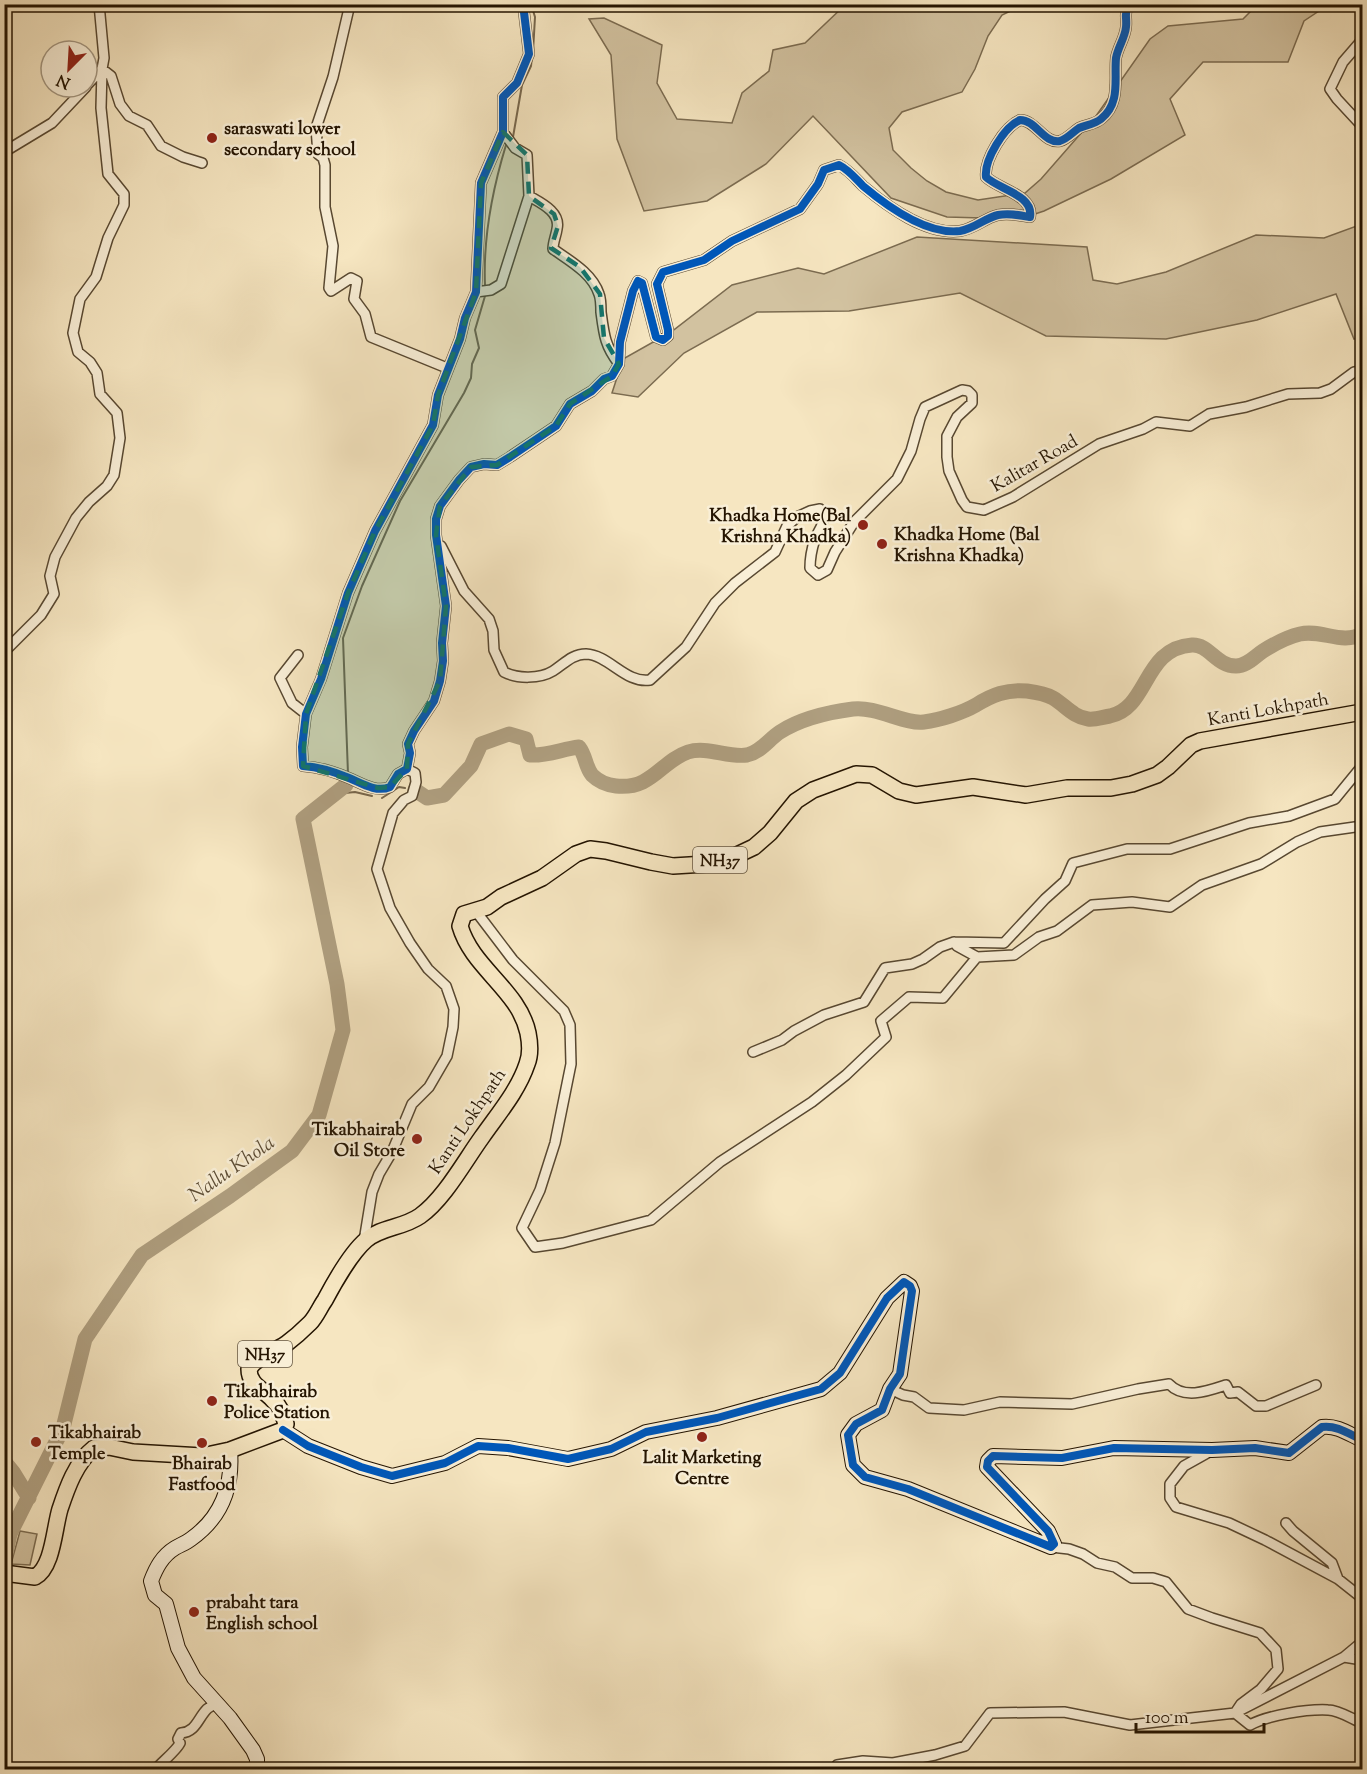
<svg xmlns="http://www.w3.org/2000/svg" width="1367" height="1774" font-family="'Sorts Mill Goudy',serif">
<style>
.green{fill:#d2c2a0;stroke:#7b6b50;stroke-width:1.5}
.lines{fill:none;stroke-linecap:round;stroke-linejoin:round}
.stream{stroke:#77674d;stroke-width:2}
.river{stroke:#af9f80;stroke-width:15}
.street-casing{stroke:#584831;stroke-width:12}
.secondary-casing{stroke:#241401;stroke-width:16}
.primary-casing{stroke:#241401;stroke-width:18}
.street{stroke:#f9efd7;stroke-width:9}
.secondary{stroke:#f9efd7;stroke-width:14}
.primary{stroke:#f6e6c1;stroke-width:15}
.cycleway-casing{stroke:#f9efd7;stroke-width:11}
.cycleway{stroke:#0057b8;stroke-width:8}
.marked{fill:#0f766e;fill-opacity:0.2;stroke:#0f766e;stroke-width:4.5;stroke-dasharray:12 8;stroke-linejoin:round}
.poi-dot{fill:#8f2418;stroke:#f9efd7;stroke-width:2}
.labels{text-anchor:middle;stroke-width:5;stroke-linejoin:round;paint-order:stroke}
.shield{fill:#f9efd7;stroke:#645641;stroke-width:1.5}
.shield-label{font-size:16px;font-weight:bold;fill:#241401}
.poi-label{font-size:18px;font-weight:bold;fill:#241401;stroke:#f9efd7;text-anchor:start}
.street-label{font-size:18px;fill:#241401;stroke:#f9efd7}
.water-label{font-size:20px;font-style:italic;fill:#5c4c34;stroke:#f9efd7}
</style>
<rect width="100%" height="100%" fill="#f6e6c1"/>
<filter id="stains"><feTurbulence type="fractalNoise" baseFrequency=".00333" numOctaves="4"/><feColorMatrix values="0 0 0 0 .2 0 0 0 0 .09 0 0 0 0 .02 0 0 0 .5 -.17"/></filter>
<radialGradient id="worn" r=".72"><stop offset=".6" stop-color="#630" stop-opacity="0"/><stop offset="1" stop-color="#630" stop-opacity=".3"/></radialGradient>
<path class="green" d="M845,5H1023L1002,15L988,36L975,69L962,92L902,112L889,128L893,150L911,168L927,181L946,192L978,200L1025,193L1041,179L1096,116L1150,39L1168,26L1243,19L1257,5H1328L1304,21L1288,62H1203L1170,99L1185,135L1111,179L1044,211L1020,219L947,217L891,198L813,116L766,164L707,201L644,211L617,139L611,55L589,19L604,18L662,45L657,83L677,119L732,123L742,93L769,71L773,50L805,43Z
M1362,224V337L1354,339L1336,294L1257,320L1166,339L1046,336L960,293L849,311L757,312L684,353L638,397L612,393L623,359L671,332L732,285L798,268L824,274L917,237L1087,247L1093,280L1117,284L1166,272L1256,235L1324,238Z
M20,1531L37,1534L30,1565L11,1564Z"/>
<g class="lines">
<path class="stream" d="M531,4L535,17L533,52
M513,137L522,85L531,66L532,57
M485,285C483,237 492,191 506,145
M348,774L343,638L362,586L400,501L464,393L471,378L472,364L479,348L475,330L485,296
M335,794L355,792L372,796
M382,798L399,787L405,788"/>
<path class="river" d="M415,790L427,798L444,795L471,766L481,744L509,734L526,739L530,755C548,756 562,749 579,747C586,756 585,766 592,775C599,782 607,785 616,786C652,790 661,761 688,752C707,746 728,758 747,755C761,752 769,739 780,732C800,719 830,712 853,709C876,706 906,725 924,722C940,720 962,713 976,705C992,695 1007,689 1027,691C1035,692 1046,694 1053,698C1065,705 1073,717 1088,719C1095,720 1103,717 1110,716C1149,708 1143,648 1192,645C1209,644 1216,666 1236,666C1247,666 1254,657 1263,651C1274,644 1287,637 1300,634C1321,629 1342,645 1362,634
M4,1461L13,1472L29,1498
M4,1562L10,1534L63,1428L85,1339L142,1255L230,1196L292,1151L319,1115L343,1030L337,984L303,819L346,785"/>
<g class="street-casing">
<path id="street" d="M350,4L333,77L316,128L318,154L323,158L325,165V207L333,246L329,288L331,291L351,278L357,281L354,299L365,314L371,337L447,368
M523,4L529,54L517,83L503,97V132L481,183L476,292L465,318L460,339L438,395L433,425L375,531L348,593L321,679L306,714L302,747L303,766C318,767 335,772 349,778C361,783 376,793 390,787L398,774L407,769L410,753L408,744L414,731L434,701L440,681L443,661L442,643L446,606L436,535V519L440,506L459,480L471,467L484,464L497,465L510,457L556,426L570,404L592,391L604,379L612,376L619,364L620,342L633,291L638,281L642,283L656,337L663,340L668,336V330L657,284L663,272L704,260L732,241L800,209L818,184L824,170L839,165C849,170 855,178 863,186C888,207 926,235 960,231C974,229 985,218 998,215C1009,213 1019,215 1030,217C1034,195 998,189 986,177C984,160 1004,127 1020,120C1036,120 1044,144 1060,141C1067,139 1073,132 1079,128C1086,125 1095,124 1101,119C1121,103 1114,79 1116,58C1118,47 1125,38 1126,27C1127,18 1124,13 1128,4
M1362,40L1343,62L1330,89L1337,99L1362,126
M87,85L102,69L111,76L120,104L129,116L147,125L161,146L183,157L202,163
M4,152L52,123L86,87
M529,196C541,203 561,212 557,229C556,236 553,242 553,249C570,261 592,273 599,294C601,299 601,307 601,312C604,335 605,346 619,364
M476,292L491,290L501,284L529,196L527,155L515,148L503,132
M441,546L464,591L489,619L493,631L494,650L504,672C517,679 540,679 553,671C564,664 572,654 586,654C609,655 626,684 650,680L686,647L715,603L735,583L775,552L787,526L797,517L810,511L820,509C829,520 819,528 815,539C812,548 810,559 810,568L818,575L827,570L835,552L854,522L897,479L911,451L920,419L925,407L962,390L968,391L972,395V403L957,417L947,436V457L949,471L962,500L967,507L984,510L1013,497L1099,444L1143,429L1156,422L1190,426L1209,414L1246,407L1288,394L1320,393L1331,389L1354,372L1362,370
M4,652L41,615L54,594L50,576L55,557L76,518L89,502L107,486L114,475L120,438L117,413L100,394L97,373L90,362L78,352L73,333L80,299L96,277L108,238L124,205V194L108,174L101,108L102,69L104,58L99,4
M298,655L280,678L292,703L306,714
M475,910L513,960L564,1011L570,1025L571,1064L555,1143L540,1190L522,1228L535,1247L563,1243L651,1220L720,1162L812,1102L846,1075L886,1037L881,1021L909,997L943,998L977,957L1014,955L1039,937L1057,931L1092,905L1132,902L1170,907L1202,885L1261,864L1297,842L1320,832L1362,826
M954,942L957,946L977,957
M753,1052L782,1040L794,1031L824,1015L864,1002L885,968L912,964L923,959L940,947L954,942L1004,943L1045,899L1065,881L1073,863L1127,849H1170L1249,823L1289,816L1335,799L1362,766
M364,1241L372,1192L379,1174L392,1152L412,1104L429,1087L447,1056L453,1027L454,1009L446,986L428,969L410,943L390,908L377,869L393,813L404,800L412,796L416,782L415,773L407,769
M890,1389L903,1395L914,1397L929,1408L964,1410L1000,1402L1072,1404L1138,1389L1169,1384C1184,1400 1208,1391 1226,1385L1230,1393L1238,1392L1256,1406H1266L1316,1385
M1209,1452L1184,1466L1170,1484V1498L1176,1507L1229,1523L1265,1540L1338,1579L1362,1598
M1286,1523L1293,1531L1332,1563L1338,1579
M1051,1547L1069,1549L1083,1554L1097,1563L1115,1567L1132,1578H1153L1166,1582L1188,1609L1212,1618L1260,1633L1276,1650L1278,1669L1261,1689L1241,1704L1235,1713L1250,1725C1268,1715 1307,1709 1328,1710C1339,1710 1352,1719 1362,1723
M1344,1657L1362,1660
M155,1770C162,1762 177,1750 180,1743L178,1739L181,1733C196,1732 198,1718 207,1709C208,1708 215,1704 216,1704
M833,1770L837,1765L863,1761L893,1763L935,1755L965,1746L990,1713L1064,1712L1130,1725L1235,1713L1344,1657L1362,1642"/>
</g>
<g class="secondary-casing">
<path id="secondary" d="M283,1430L308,1446L361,1467L392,1476L445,1463L478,1446L508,1448L568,1459L611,1449L646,1432L717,1418L821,1389L840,1373L887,1298L904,1282L910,1286L912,1291L900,1374L890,1389L882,1410L856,1424L848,1435L853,1465L865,1477L908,1489L1051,1547L1054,1544L1048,1531L987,1467L988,1461L993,1456L1062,1458L1114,1448L1212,1450L1255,1448L1289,1453L1322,1427C1337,1425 1349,1434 1362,1440
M230,1450C233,1487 222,1517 191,1539C186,1543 180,1545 175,1548C162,1556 156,1568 151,1581L155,1595L166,1604L178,1648L194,1678L230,1718L253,1750L257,1759V1770"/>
</g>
<g class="primary-casing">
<path id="primary" d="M4,1573L35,1577C53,1567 54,1529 60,1509C67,1488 76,1462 94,1448L109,1447L133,1452L202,1456L230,1450L283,1430L286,1424C283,1414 280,1406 272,1399C263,1389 249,1385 249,1369C258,1355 273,1353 286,1344C294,1338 303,1330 310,1323C316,1317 320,1307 325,1300C334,1283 352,1252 366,1240C381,1227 403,1228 420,1216C444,1199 464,1162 482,1137C498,1114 518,1091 527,1064C531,1054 530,1043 528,1033C519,990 472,968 460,926L464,914L487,907L501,897L542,878L576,854L590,849L606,851L651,862L673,866L706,864L735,856L754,847L770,833L796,801L813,790L856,774L872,775L899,791L916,795L973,787L1026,795L1067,788H1111L1132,784L1157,775L1168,767L1191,745L1200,741L1362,712"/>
</g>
<use href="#street" class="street"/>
<use href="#secondary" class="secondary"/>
<use href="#primary" class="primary"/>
<g class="cycleway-casing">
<path id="cycleway" d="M523,4L529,54L517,83L503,97V132L481,183L476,292L465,318L460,339L438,395L433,425L375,531L348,593L321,679L306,714L302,747L303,766C318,767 335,772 349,778C361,783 376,793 390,787L398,774L407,769L410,753L408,744L414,731L434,701L440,681L443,661L442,643L446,606L436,535V519L440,506L459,480L471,467L484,464L497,465L510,457L556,426L570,404L592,391L604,379L612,376L619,364L620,342L633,291L638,281L642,283L656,337L663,340L668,336V330L657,284L663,272L704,260L732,241L800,209L818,184L824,170L839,165C849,170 855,178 863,186C888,207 926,235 960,231C974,229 985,218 998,215C1009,213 1019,215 1030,217C1034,195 998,189 986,177C984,160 1004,127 1020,120C1036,120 1044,144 1060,141C1067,139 1073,132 1079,128C1086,125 1095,124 1101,119C1121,103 1114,79 1116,58C1118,47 1125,38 1126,27C1127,18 1124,13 1128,4
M283,1430L308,1446L361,1467L392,1476L445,1463L478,1446L508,1448L568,1459L611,1449L646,1432L717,1418L821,1389L840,1373L887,1298L904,1282L910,1286L912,1291L900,1374L890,1389L882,1410L856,1424L848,1435L853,1465L865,1477L908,1489L1051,1547L1054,1544L1048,1531L987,1467L988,1461L993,1456L1062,1458L1114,1448L1212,1450L1255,1448L1289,1453L1322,1427C1337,1425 1349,1434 1362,1440"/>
</g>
<use href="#cycleway" class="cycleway"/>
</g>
<path class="marked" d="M503,132L527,155L529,196L554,214L558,226L551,248L580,267L600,294L604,338L619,364L612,376L570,404L556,426L497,465L471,467L440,506L436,535L446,606L440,681L408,744L407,769L390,787L378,788L303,766L306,714L348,593L375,531L433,425L438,395L476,292L481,183Z"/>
<g class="poi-dot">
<circle cx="212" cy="138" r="6"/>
<circle cx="863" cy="525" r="6"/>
<circle cx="882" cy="544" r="6"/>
<circle cx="417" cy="1139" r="6"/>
<circle cx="212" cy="1401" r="6"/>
<circle cx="702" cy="1437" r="6"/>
<circle cx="36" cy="1442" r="6"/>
<circle cx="202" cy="1443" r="6"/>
<circle cx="194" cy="1612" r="6"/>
</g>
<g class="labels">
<g class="shield">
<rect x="693" y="847" width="54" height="26" rx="4.5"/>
<rect x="238" y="1341" width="54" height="26" rx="4.5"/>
</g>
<g class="shield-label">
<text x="720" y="866">NH37</text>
<text x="265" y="1360">NH37</text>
</g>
<g class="poi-label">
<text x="224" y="134">saraswati lower<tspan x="224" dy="21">secondary school</tspan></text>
<text x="851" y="521" text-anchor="end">Khadka Home(Bal<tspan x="851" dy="21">Krishna Khadka)</tspan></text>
<text x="894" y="540">Khadka Home (Bal<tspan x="894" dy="21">Krishna Khadka)</tspan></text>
<text x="405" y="1135" text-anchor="end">Tikabhairab<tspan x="405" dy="21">Oil Store</tspan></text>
<text x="224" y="1397">Tikabhairab<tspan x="224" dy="21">Police Station</tspan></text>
<text x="48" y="1438">Tikabhairab<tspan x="48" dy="21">Temple</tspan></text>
<text x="702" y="1463" text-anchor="middle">Lalit Marketing<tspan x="702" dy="21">Centre</tspan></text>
<text x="202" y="1469" text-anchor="middle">Bhairab<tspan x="202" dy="21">Fastfood</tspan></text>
<text x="206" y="1608">prabaht tara<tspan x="206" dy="21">English school</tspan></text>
</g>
<g class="street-label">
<text transform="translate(1034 463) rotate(-30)" y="6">Kalitar Road</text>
<text transform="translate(1268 709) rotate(-10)" y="6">Kanti Lokhpath</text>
<text transform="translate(467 1121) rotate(-56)" y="6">Kanti Lokhpath</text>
</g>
<g class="water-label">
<text transform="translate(231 1168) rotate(-35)" y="7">Nallu Khola</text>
</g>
</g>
<rect width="1367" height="1774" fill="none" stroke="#f6e6c1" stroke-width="24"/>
<rect x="6" y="6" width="1355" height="1762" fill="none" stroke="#241401" stroke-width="3"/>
<rect x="12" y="12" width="1343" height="1750" fill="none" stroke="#241401" stroke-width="1.5"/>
<g transform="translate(69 69) rotate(204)"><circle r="28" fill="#f9efd7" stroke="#a49781" stroke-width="1.5"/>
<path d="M0-4.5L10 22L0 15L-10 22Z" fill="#8f2418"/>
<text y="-9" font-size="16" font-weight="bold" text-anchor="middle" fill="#241401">N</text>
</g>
<path d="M1136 1723v9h128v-9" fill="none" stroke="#241401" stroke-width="3"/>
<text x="1145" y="1723" font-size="18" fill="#241401" stroke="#f9efd7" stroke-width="4.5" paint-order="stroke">100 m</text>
<rect width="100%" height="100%" filter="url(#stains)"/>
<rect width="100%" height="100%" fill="url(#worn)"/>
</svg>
